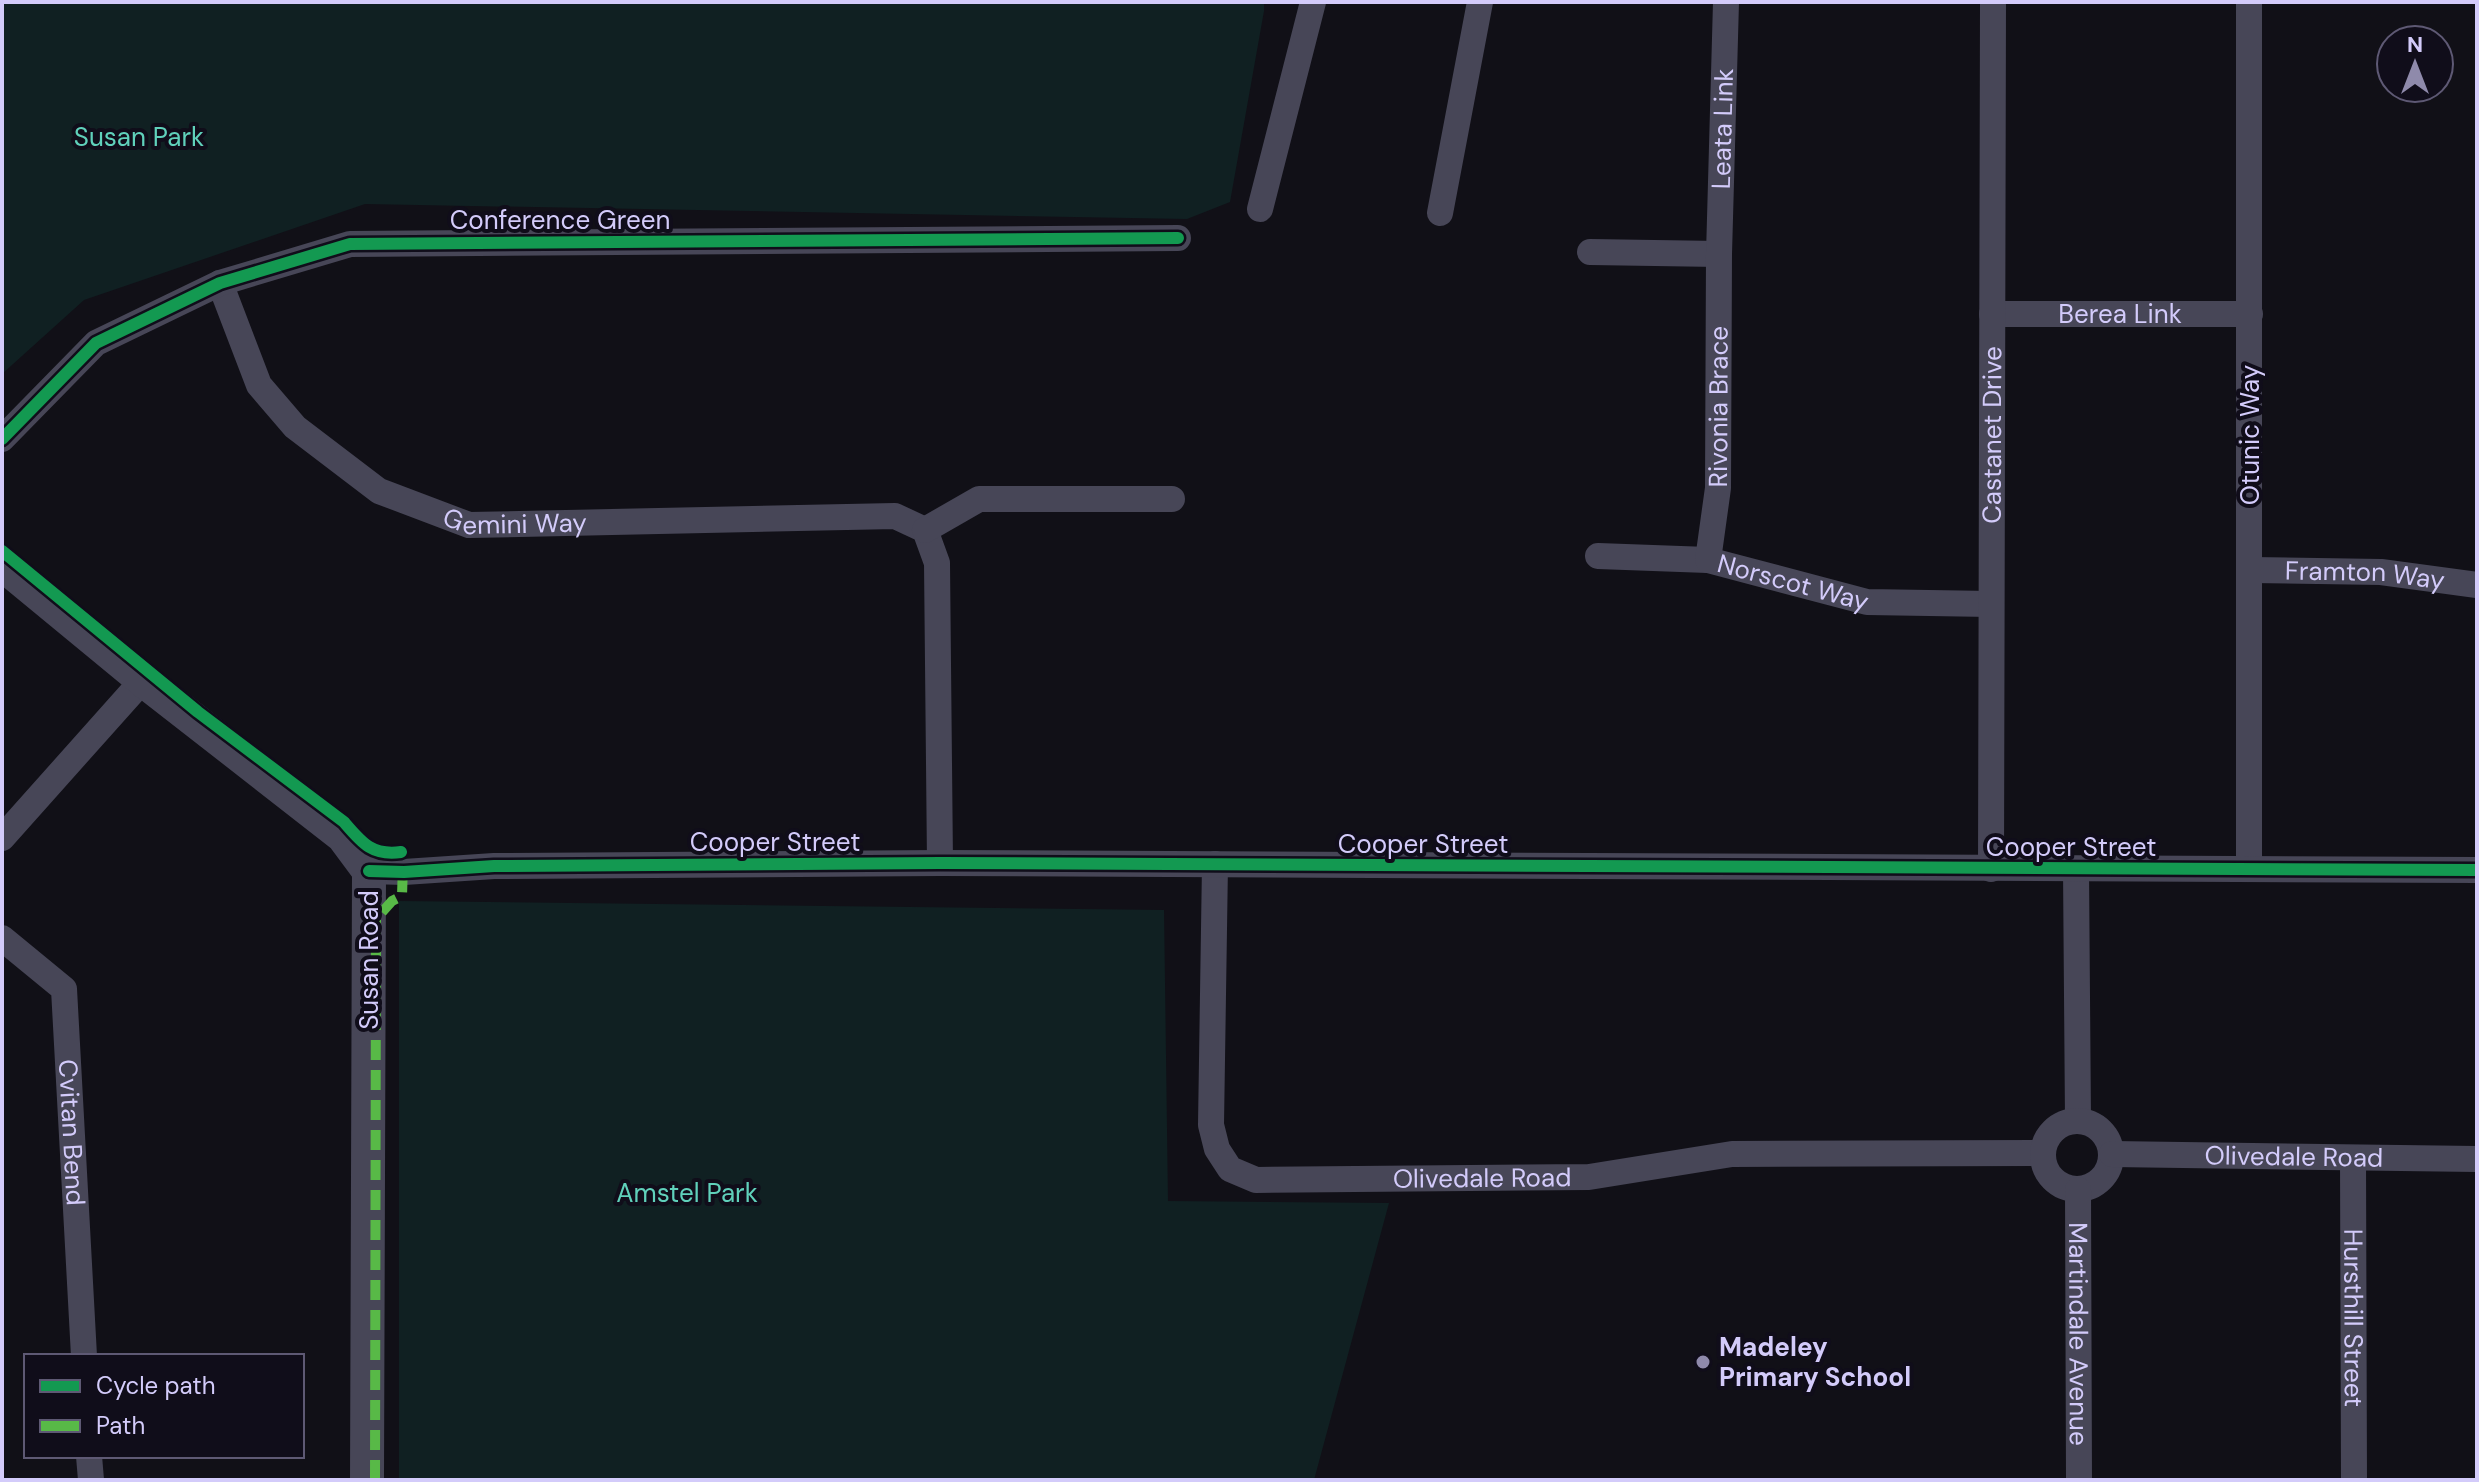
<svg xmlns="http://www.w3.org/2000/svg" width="2479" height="1482" font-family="'DM Sans',sans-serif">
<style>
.green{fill:#102022}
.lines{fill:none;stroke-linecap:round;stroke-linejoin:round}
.minor{stroke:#474657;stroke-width:26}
.tertiary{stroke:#474657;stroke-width:34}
.quiet{stroke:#58b947;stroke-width:10;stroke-dasharray:20 10;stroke-linecap:butt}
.cycleway-casing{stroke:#100d1a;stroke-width:17}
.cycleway{stroke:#139951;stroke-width:12}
.poi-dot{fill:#8f8aab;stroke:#100d1a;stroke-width:3}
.labels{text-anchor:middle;stroke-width:8;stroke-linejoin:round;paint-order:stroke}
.street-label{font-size:26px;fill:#d3cbfa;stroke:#100d1a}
.park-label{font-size:26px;fill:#60d1bb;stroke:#100d1a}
.poi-label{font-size:26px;font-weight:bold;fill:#d3cbfa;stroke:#100d1a;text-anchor:start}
</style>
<rect width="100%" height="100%" fill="#111017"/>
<path class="green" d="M2,2H1264V11L1230,202L1187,219L365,204L84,300L2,374Z
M399,901L1164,910L1168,1201L1389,1203L1314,1480H399Z"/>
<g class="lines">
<g class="minor">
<path d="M1260,209L1313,2"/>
<path d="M1440,213L1480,2"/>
<path d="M1590,252L1719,254"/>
<path id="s1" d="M220,283L259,385L295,427L379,491L469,525L895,516L925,530L937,563L940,863"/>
<path id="s2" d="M1992,314H2250"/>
<path d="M2,439L96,343L220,283L350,244L1178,238"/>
<path d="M925,530L979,499H1172"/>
<path id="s3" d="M1598,556L1708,560L1867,602L1991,604"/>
<path id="s4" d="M1708,560L1718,488L1719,254L1726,2"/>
<path id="s5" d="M2251,570L2381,572L2477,585"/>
<path d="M2,838L143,680"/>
<path id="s6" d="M1215,864L1211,1125L1217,1149L1230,1169L1256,1180L1589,1177L1732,1154L2042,1153"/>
<path id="s7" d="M1991,869L1993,2"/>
<path d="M2076,869L2078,1121"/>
<path d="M2249,869V2"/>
<path d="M369,871L404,872L494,866L940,863L2477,870"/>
<path id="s8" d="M2,938L64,989L84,1356"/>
<circle cx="2077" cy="1155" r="34"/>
<path id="s9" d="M2112,1154L2477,1159"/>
<path id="s10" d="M2353,1158L2354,1480"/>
<path id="s11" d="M2078,1190L2079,1480"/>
<path d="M89,1456L91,1480"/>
</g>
<path class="tertiary" d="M2,564L143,680L343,836L369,871L367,1480"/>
<path class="quiet" d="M375,1480L376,919L392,901L402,896L403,864"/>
<g class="cycleway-casing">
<path id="cycleway" d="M2,439L96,343L220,283L350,244L1178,238
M2,551L198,712L344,822C362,843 372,856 401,852
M369,871L404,872L494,866L940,863L2477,870"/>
</g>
<use href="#cycleway" class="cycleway"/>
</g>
<circle class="poi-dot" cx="1703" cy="1362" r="8"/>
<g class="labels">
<g class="street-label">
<text dy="9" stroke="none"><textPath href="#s4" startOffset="432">Leata Link</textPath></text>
<text x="560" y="229">Conference Green</text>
<text dy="9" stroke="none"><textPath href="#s2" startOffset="128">Berea Link</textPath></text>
<text dy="9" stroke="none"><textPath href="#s4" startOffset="154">Rivonia Brace</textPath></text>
<text dy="9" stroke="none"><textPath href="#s7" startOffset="434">Castanet Drive</textPath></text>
<text transform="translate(2250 435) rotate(-90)" y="9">Otunic Way</text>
<text dy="9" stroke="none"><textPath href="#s1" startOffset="412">Gemini Way</textPath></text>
<text dy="9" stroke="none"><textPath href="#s5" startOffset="114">Framton Way</textPath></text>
<text dy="9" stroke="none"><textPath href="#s3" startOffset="198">Norscot Way</textPath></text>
<text x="775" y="851">Cooper Street</text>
<text x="1423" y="853">Cooper Street</text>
<text x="2071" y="856">Cooper Street</text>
<text transform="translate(369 960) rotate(-90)" y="9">Susan Road</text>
<text dy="9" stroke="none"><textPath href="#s8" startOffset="224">Cvitan Bend</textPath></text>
<text dy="9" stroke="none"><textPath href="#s9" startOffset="182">Olivedale Road</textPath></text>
<text dy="9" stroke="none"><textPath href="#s6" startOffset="564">Olivedale Road</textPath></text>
<text dy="9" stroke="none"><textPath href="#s10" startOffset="160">Hursthill Street</textPath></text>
<text dy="9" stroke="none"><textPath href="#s11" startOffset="144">Martindale Avenue</textPath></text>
</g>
<g class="park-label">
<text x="139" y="146">Susan Park</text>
<text x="687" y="1202">Amstel Park</text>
</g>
<g class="poi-label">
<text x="1719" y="1356">Madeley<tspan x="1719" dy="30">Primary School</tspan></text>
</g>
</g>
<rect width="2479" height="1482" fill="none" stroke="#d3cbfa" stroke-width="8"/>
<rect x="24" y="1354" width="280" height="104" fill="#100d1a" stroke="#5e5974" stroke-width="2"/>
<rect x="40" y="1380" width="40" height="12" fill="#139951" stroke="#5e5974" stroke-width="2"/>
<text x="96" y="1394" font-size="24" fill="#d3cbfa">Cycle path</text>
<rect x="40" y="1420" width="40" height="12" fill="#58b947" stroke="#5e5974" stroke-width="2"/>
<text x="96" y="1434" font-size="24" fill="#d3cbfa">Path</text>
<g transform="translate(2415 64)"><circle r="38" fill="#100d1a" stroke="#5e5974" stroke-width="2"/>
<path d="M0-6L14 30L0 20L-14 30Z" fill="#8f8aab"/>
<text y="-12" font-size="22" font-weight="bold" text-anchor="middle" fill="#d3cbfa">N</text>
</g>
</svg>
